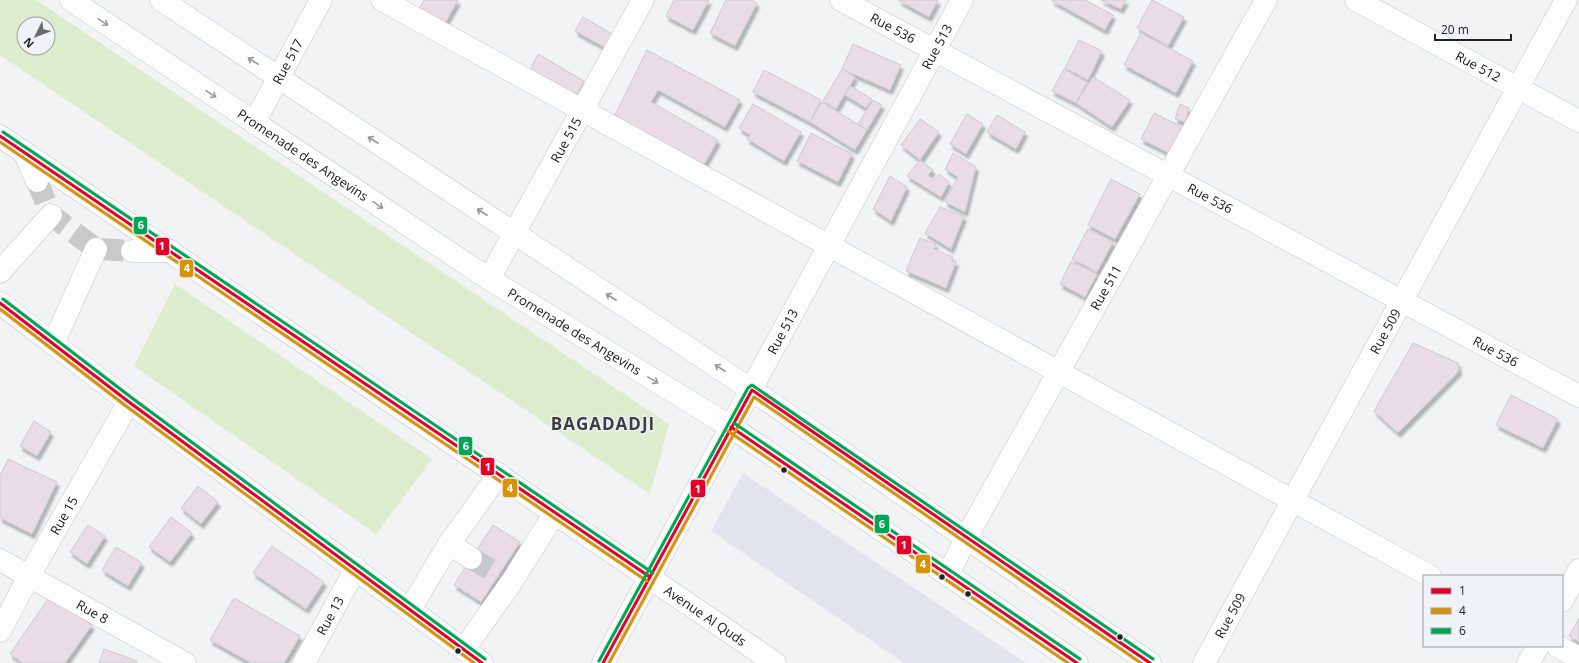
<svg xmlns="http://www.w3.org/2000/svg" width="1579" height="663" font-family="'Open Sans',sans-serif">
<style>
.built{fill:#e1e4ec}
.green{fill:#dceccc;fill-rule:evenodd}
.building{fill:#eadce4;stroke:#cbcbcc;filter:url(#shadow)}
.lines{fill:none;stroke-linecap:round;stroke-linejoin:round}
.minor-tunnel{stroke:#c7c9cb;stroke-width:22;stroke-dasharray:22 11;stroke-linecap:butt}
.minor-casing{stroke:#c4c5c7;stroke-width:23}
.major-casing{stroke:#c4c5c7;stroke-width:23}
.minor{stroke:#fdfdfe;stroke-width:22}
.major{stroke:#fdfdfe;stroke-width:22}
.bus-1-casing{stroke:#eff2f7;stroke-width:6}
.bus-2-casing{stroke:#eff2f7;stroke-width:6}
.bus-3-casing{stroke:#eff2f7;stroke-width:6}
.bus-1{stroke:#e4002b;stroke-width:3}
.bus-2{stroke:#d79205;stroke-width:3}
.bus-3{stroke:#00a651;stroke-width:3}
.oneway{stroke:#9a9a9b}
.bus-dot{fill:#202123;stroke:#eff2f7;stroke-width:1.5}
.labels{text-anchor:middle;stroke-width:3;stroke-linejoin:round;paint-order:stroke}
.street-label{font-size:13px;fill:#202123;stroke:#eff2f7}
.district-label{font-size:17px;font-weight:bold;letter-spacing:1px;fill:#3c3e42;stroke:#eff2f7}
.line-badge{stroke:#eff2f7;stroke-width:1.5}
.badge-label{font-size:11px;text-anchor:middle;font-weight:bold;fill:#fff}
</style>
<defs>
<filter id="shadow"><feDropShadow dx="2.5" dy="4.5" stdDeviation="1" flood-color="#0004"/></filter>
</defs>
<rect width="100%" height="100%" fill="#f1f3f5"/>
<path class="built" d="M743,473L1026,663H904L711,531Z"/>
<path class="green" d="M0,0H36L669,424L650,494L0,55ZM24,24H48V48H24Z
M175,284L432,459L376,534L134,366Z"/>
<path class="building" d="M424,0H458L443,27L417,13Z
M674,0H709L693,30L666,16Z
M726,0H751L757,3L735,46L710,33Z
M898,0H938L929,17Z
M1051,0H1085L1113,15L1105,30Z
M1101,0H1126L1121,9Z
M1152,0L1184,17L1168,46L1137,28Z
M583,17L614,35L606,48L575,31Z
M1141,33L1193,61L1176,93L1124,65Z
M1079,40L1102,51L1088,80L1065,68Z
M853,44L901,65L890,90L842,69Z
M647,50L740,100L725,127L658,90L651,102L718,140L702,168L616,120L617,116L615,115Z
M538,54L584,81L576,96L530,70Z
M842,69L855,77L836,109L823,101Z
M1064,69L1087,82L1076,103L1052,91Z
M764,70L821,100L810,122L753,92Z
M1093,77L1130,100L1112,127L1076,103Z
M850,86L872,99L866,108L845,95Z
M873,100L882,105L867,130L858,124Z
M822,102L867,130L855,150L810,122Z
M753,104L801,132L784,161L747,139L750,135L739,128Z
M1180,104L1189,108L1185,122L1175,119Z
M1154,113L1184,128L1171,154L1141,139Z
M967,114L983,124L966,154L950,144Z
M997,115L1025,132L1016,149L987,132Z
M920,119L939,132L920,160L901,145Z
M811,133L852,154L838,182L797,161Z
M953,153L976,167L965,212L945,202L958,177L945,169Z
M920,160L933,170L928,175L934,180L939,174L949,182L941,197L907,176Z
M890,176L907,187L891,221L873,209Z
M1111,179L1140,194L1115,239L1088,225Z
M940,207L964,216L951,249L925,233Z
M1088,229L1113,242L1097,272L1072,259Z
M920,238L936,244L934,249L953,257L951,260L956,262L946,288L906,271Z
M1071,261L1097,274L1085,297L1060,284Z
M1413,343L1458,363L1459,371L1398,433L1374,411Z
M1511,395L1558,419L1543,448L1496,425Z
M34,421L51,432L37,456L20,446Z
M8,459L57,482L32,534L0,518V476Z
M198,486L218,502L201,524L181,508Z
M171,517L192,533L170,562L149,547Z
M88,525L105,536L87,564L70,552Z
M493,525L520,542L481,602L454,585Z
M272,546L324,582L306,609L253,573Z
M116,547L142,563L128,586L102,570Z
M50,596L92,625L65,663H23L10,654Z
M234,598L300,636L284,663H251L210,640Z
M1579,618V642L1569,636Z
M104,649L137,661L136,663H99Z"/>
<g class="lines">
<path class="minor-tunnel" d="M37,181L51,215L96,249L132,251
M471,558L499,575"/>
<g class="minor-casing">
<g id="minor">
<path id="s1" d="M71,0L489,279L731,427L1077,663"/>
<path d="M161,0L752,390L966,538L1150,663"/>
<path d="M382,0L1430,576"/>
<path id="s2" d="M841,0L1579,396"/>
<path id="s3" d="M1356,0L1579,121"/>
<path id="s4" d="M254,123L321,0"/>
<path d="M24,152L37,181"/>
<path d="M132,251H170"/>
<path d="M0,272L51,215"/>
<path id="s5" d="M489,279L643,0"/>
<path d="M53,344L96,249"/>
<path d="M449,544L471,558"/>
<path id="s6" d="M0,560L185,663"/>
<path id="s7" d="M948,575L966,538L1266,0"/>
<path d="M1562,601L1579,570"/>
<path d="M410,609L449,544L499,474"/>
<path id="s8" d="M0,631L29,576L129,402"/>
<path d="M1557,646L1579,658"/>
<path d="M464,649L511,583L555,513"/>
<path id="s9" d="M304,663L356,568"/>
<path id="s10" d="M603,663L962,0"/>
<path id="s11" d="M1204,663L1566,0"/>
<path d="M1528,663L1538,646"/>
</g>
</g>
<g class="major-casing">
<g id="major">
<path id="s12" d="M0,136L775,663"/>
<path d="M0,303L129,402L482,663"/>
</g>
</g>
<use href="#minor" class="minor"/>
<use href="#major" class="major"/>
<g class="bus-1-casing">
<path id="bus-1" d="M0,136L650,577
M0,303L129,402L482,663
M731,427L1077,663
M603,663L752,390L1150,663"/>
</g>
<g class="bus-2-casing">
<path id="bus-2" d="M0,142L647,581
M0,309L126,406L474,663
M728,431L1068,663
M609,663L754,397L1141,663"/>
</g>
<g class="bus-3-casing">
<path id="bus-3" d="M3,132L653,573
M3,299L132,398L485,659
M734,423L1080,659
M599,661L748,388L752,385L1153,659"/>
</g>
<use href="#bus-1" class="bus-1"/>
<use href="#bus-2" class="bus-2"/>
<use href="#bus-3" class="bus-3"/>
</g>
<defs><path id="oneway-shaft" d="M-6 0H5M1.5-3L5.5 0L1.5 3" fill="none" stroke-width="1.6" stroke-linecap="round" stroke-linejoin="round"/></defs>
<g class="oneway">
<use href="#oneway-shaft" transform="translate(103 22) rotate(34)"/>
<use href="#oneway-shaft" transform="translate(253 61) rotate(-147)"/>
<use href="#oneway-shaft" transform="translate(211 94) rotate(34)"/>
<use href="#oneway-shaft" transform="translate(373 140) rotate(-147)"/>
<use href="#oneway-shaft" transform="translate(378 205) rotate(34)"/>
<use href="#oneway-shaft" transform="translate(482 212) rotate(-147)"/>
<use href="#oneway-shaft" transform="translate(611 297) rotate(-147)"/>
<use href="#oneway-shaft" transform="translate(720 368) rotate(-147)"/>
<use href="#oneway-shaft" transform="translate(653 380) rotate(31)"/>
</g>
<g class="bus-dot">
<circle cx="784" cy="470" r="3.5"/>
<circle cx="942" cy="577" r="3.5"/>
<circle cx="968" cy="594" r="3.5"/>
<circle cx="1120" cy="637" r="3.5"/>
<circle cx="458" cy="651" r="3.5"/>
</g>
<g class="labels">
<g class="street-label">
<text dy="5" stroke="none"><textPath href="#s2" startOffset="59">Rue 536</textPath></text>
<text dy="5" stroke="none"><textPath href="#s10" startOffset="701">Rue 513</textPath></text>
<text dy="5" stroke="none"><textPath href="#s4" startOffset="70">Rue 517</textPath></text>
<text dy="5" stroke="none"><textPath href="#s3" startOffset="139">Rue 512</textPath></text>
<text dy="5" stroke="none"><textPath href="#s5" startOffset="159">Rue 515</textPath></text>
<text dy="5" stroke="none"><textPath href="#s1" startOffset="279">Promenade des Angevins</textPath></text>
<text dy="5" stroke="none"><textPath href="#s2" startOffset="419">Rue 536</textPath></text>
<text dy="5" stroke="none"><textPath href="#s7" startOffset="328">Rue 511</textPath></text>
<text dy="5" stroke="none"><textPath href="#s11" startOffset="378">Rue 509</textPath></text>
<text dy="5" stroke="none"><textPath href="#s1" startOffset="603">Promenade des Angevins</textPath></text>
<text dy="5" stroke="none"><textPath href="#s10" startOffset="377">Rue 513</textPath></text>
<text dy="5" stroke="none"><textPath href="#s2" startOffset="743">Rue 536</textPath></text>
<text dy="5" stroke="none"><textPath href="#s8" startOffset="132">Rue 15</textPath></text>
<text dy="5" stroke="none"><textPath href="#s6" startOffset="106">Rue 8</textPath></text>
<text dy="5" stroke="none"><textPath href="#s12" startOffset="853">Avenue Al Quds</textPath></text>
<text dy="5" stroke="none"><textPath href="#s9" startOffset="54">Rue 13</textPath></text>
<text dy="5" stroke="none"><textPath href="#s11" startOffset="54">Rue 509</textPath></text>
</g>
<g class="district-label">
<text x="603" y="430">BAGADADJI</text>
</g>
</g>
<g class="line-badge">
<rect x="133" y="216" width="15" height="19" rx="4" fill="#00a651"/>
<rect x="155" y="237" width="15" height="19" rx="4" fill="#e4002b"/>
<rect x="179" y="259" width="15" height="19" rx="4" fill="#d79205"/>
<rect x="458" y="436" width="15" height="20" rx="4" fill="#00a651"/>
<rect x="480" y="457" width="15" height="19" rx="4" fill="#e4002b"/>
<rect x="502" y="478" width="16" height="20" rx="4" fill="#d79205"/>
<rect x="690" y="479" width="16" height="19" rx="4" fill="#e4002b"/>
<rect x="874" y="514" width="16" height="20" rx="4" fill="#00a651"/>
<rect x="896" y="535" width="16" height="20" rx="4" fill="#e4002b"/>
<rect x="915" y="554" width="16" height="20" rx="4" fill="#d79205"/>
</g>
<g class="badge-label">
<text x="141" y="229">6</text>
<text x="162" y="250">1</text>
<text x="187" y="272">4</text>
<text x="466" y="450">6</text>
<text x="488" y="471">1</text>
<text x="510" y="492">4</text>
<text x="698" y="493">1</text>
<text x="882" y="528">6</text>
<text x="904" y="549">1</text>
<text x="923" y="568">4</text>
</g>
<rect x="1423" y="575" width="140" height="72" fill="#eff2f7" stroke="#9c9ea2"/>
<rect x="1431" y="588" width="20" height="6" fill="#e4002b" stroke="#9c9ea2"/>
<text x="1459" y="595" font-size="12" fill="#202123">1</text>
<rect x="1431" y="608" width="20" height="6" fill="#d79205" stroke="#9c9ea2"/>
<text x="1459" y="615" font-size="12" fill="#202123">4</text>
<rect x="1431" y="628" width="20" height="6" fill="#00a651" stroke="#9c9ea2"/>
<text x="1459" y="635" font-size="12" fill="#202123">6</text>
<g transform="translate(36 36) rotate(227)"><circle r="19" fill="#eff2f7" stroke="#9c9ea2"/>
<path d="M0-3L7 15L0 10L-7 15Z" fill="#696a6c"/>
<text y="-6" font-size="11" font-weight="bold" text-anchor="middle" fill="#202123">N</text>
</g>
<path d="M1435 34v6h76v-6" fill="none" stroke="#202123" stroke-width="2"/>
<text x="1441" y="34" font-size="12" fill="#202123" stroke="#eff2f7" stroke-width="3" paint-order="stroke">20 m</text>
</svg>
